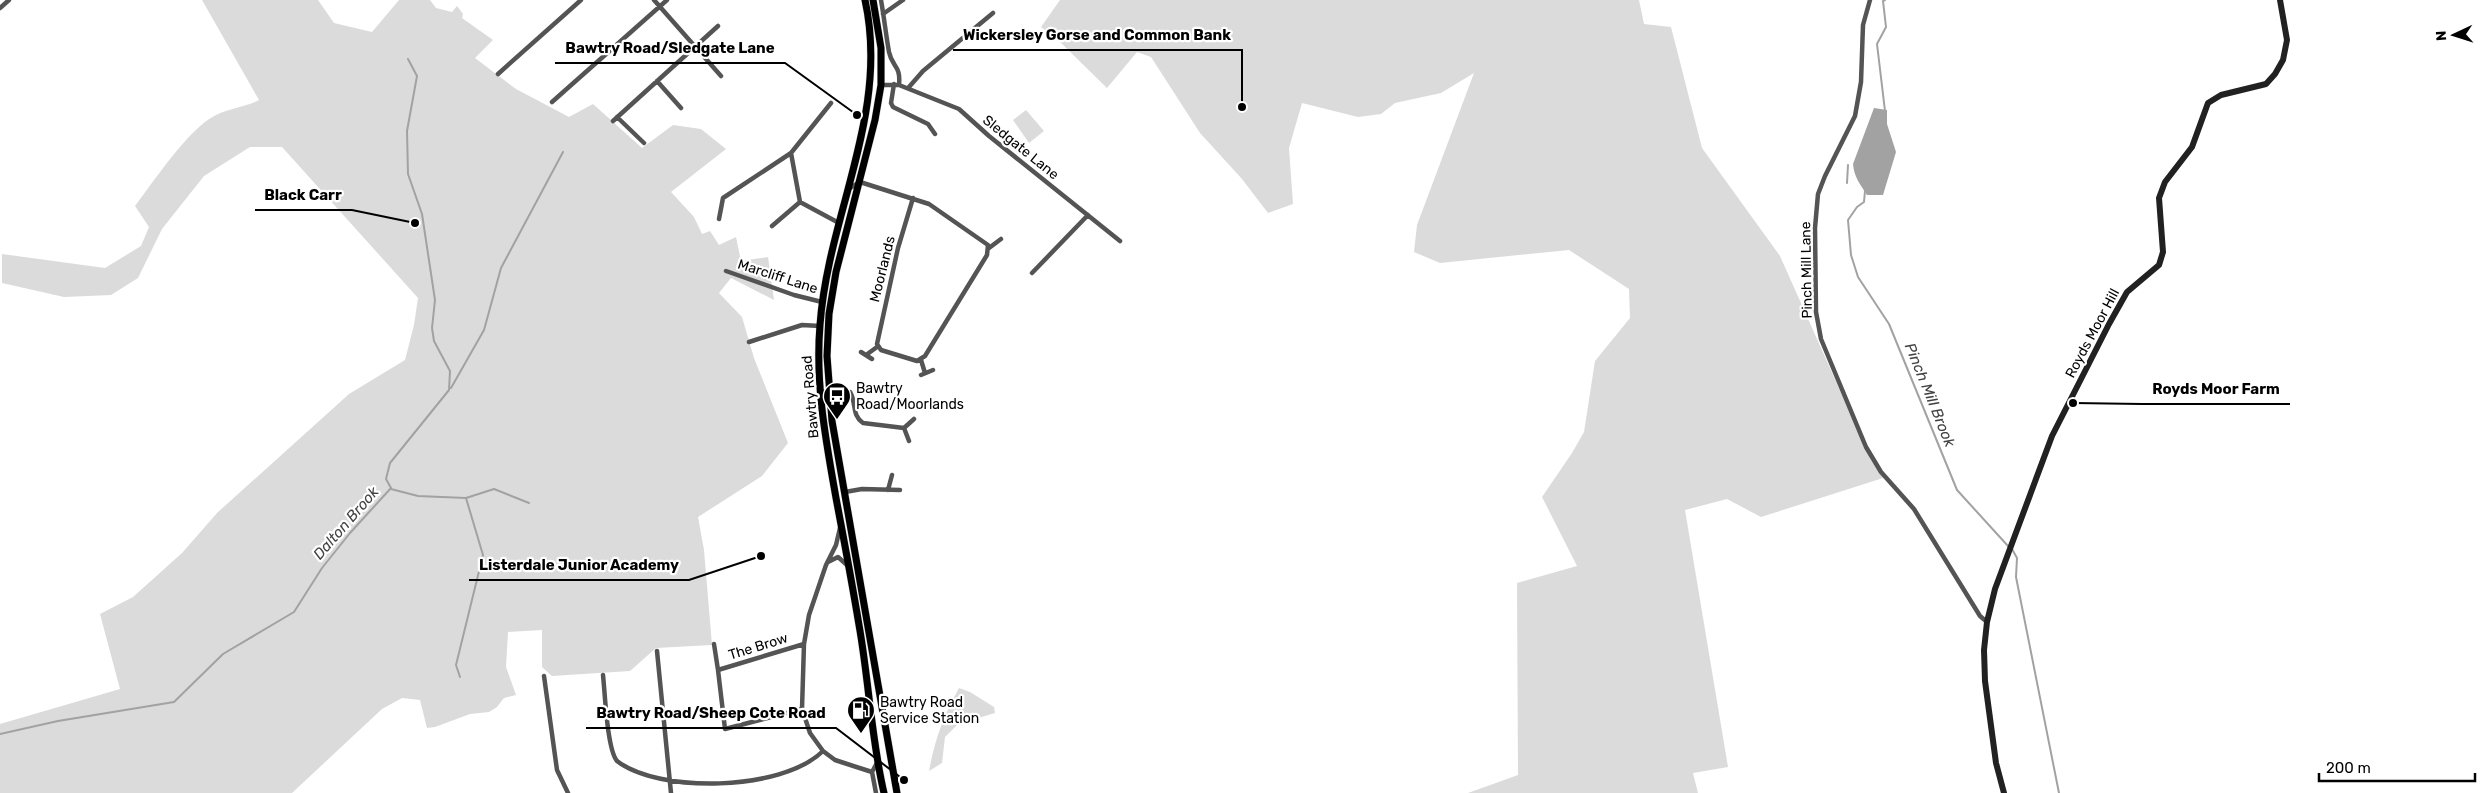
<svg xmlns="http://www.w3.org/2000/svg" width="2489" height="793" font-family="Rubik,sans-serif">
<style>
.green{fill:#dbdbdb}
.water{fill:#a2a2a2}
.lines{fill:none;stroke-linecap:round;stroke-linejoin:round}
.stream{stroke:#a2a2a2;stroke-width:2}
.primary-casing{stroke:#dbdbdb;stroke-width:8}
.street{stroke:#545454;stroke-width:4.5}
.secondary{stroke:#212121;stroke-width:6}
.primary{stroke:#000;stroke-width:7}
.labels{text-anchor:middle;stroke-width:4.5;stroke-linejoin:round;paint-order:stroke}
.street-label{font-size:14px;fill:#000;stroke:#fff}
.poi-label{font-size:14px;fill:#000;stroke:#fff;text-anchor:start}
.water-label{font-size:15px;font-style:italic;fill:#434343;stroke:#fff}
.leader{fill:none;stroke:#000;stroke-width:2}
.callout-dot{fill:#000;stroke:#fff;stroke-width:2}
.callout-label{font-size:15px;text-anchor:middle;font-weight:bold;fill:#000;stroke:#fff;stroke-width:4.5;stroke-linejoin:round;paint-order:stroke}
</style>
<rect width="100%" height="100%" fill="#fff"/>
<path class="green" d="M202,0H318L334,23L372,32L399,0H430L436,8L452,12L457,6L463,14L462,18L493,40L475,58L516,89L569,117L593,104L642,148L673,125L701,129L726,149L671,192L694,217L702,234L710,231L719,245L736,237L741,261L768,257L774,300L731,278L719,293L742,317L754,358L788,443L762,476L698,517L704,550L712,645L656,648L630,671L552,676L542,667V630L508,632L506,667L516,695L504,698L497,707L489,712L470,714L435,727L427,728L420,700L402,698L382,709L292,793H0V724L120,689L100,614L133,597L182,553L217,513L349,394L405,360L414,325L418,298L282,147H250L204,176L162,229L138,278L111,295L64,297L2,283V254L105,268L141,246L149,227L135,206C154,181 189,128 216,115C230,108 246,107 259,100Z
M1060,0H1639L1644,24L1671,27L1702,148L1780,256L1871,460L1883,478L1761,517L1727,499L1685,510L1728,767L1693,773L1698,793H1468L1518,775L1517,583L1577,566L1542,497L1572,453L1584,432L1595,361L1630,318L1629,289L1569,250L1440,263L1414,252L1417,225L1474,73L1441,93L1395,103L1381,114L1358,117L1302,103L1289,148L1293,204L1268,213L1242,179L1200,133L1151,57L1137,52L1107,88L1057,39L1041,27Z
M1026,110L1044,131L1029,143L1013,120Z
M959,688L970,692L994,707L995,713L958,724L945,737L942,763L929,771C935,739 943,717 959,688Z"/>
<path class="water" d="M1874,108L1887,110V124L1896,152L1883,195H1867C1860,184 1854,177 1853,164Z"/>
<g class="lines">
<path class="stream" d="M1885,0L1883,1L1886,27L1877,44L1885,111
M1847,183L1848,165
M1865,191L1864,202L1857,207L1848,220L1851,255L1858,277L1889,324L1957,490L2008,546
M451,388L484,330L501,268L563,152
M391,489L418,496L466,498L494,489L529,503
M2012,549L2017,558L2016,577L2059,793
M460,677L456,665L483,555L466,498
M0,734L58,721L174,702L223,654L294,612L322,568L350,533L391,488L386,479L390,463L449,390L450,371L434,341L432,328L435,300L422,214L408,174L407,131L417,76L408,59"/>
<g class="primary-casing">
<path id="primary" d="M865,0C890,113 828,214 820,325C815,384 826,441 836,498C844,540 852,583 859,625C869,681 871,738 884,793
M873,0L881,48V85L875,120L836,272L829,314L827,356L832,421L897,793"/>
</g>
<path class="street" d="M654,0L721,76
M881,0C884,17 886,35 889,52C892,67 901,65 899,85H881
M1870,0L1863,25L1861,82L1855,116L1825,176L1818,194L1815,228L1816,312L1821,339L1866,447L1881,472L1914,509L1980,616L1987,622
M0,8L9,0
M883,14L903,0
M498,74L581,0
M657,81L681,108
M894,84L891,103L893,107L928,124L935,134
M899,85L959,109L989,136L1120,241
M909,87L923,71L993,13
M552,102L667,0
M831,103L791,153L800,202L839,223
M617,117L644,143
M613,121L718,26
M850,188L860,182L929,204L988,245L987,255L925,356L917,361L881,350L877,344L898,248L913,198
M719,219L723,198L791,153
M772,226L800,202
M989,248L1001,239
M726,271L794,295L822,302
M1032,273L1088,215
M749,342L802,325L820,326
M861,352L872,359
M866,355L877,347
M921,360L925,373
M921,375L933,370
M820,392H850C857,404 851,414 863,423L904,428L909,441
M904,428L914,419
M888,490L892,475
M845,492L862,489L900,490
M840,528L836,545L826,565L809,615L804,644L802,709L810,733L823,751L835,760L872,772
M828,562L838,557L847,565
M714,644L718,670
M657,651L671,793
M603,675C605,693 607,749 617,761C658,793 781,792 823,751
M544,676L557,770L568,793
M802,709L725,729L718,670L804,644
M876,793L872,772L878,761"/>
<path class="secondary" d="M2004,793L1996,763L1985,681L1984,650L1987,622L1995,589L2052,436L2109,324L2127,292L2159,265L2163,252L2159,198L2165,182L2192,147L2208,103L2221,95L2266,84L2275,74L2283,60L2287,40L2280,0"/>
<use href="#primary" class="primary"/>
</g>
<defs>
<g id="bus-pin" transform="scale(1.4375)"><path d="M0 17L-7.5 6A9.5 9.5 0 1 1 7.5 6Z" fill="#000" stroke="#fff"/><path d="M-5-6H5V4H4V6H2V4H-2V6H-4V4H-5ZM-3.5-4V0h7V-4ZM-3.5 1.2v1.5H-2V1.2ZM2 1.2v1.5H3.5V1.2Z" fill="#fff"/></g>
<g id="fuel-pin" transform="scale(1.4375)"><path d="M0 17L-7.5 6A9.5 9.5 0 1 1 7.5 6Z" fill="#000" stroke="#fff"/><path d="M-5.5-6h7V0h2V4h1.3V-2.5L3-4.5l.8-.8L6-3V5H2.5V1h-1V6h-7ZM-4.2-4.7v3.2H.2V-4.7Z" fill="#fff"/></g>
</defs>
<g fill-rule="evenodd">
<use href="#bus-pin" x="837" y="396"/>
<use href="#fuel-pin" x="861" y="710"/>
</g>
<g class="labels">
<g class="street-label">
<text transform="translate(1021 147) rotate(39)" y="5">Sledgate Lane</text>
<text transform="translate(882 269) rotate(-76)" y="5">Moorlands</text>
<text transform="translate(1806 270) rotate(-91)" y="5">Pinch Mill Lane</text>
<text transform="translate(778 276) rotate(18)" y="5">Marcliff Lane</text>
<text transform="translate(2092 333) rotate(-62)" y="5">Royds Moor Hill</text>
<text transform="translate(810 397) rotate(-95)" y="5">Bawtry Road</text>
<text transform="translate(758 646) rotate(-17)" y="5">The Brow</text>
</g>
<g class="poi-label">
<text x="856" y="393">Bawtry<tspan x="856" dy="16">Road/Moorlands</tspan></text>
<text x="880" y="707">Bawtry Road<tspan x="880" dy="16">Service Station</tspan></text>
</g>
<g class="water-label">
<text transform="translate(1930 395) rotate(68)" y="5">Pinch Mill Brook</text>
<text transform="translate(346 523) rotate(-49)" y="5">Dalton Brook</text>
</g>
</g>
<path class="leader" d="M1242 107L1242 50H953M857 115L785 63H555M415 223L352 210H255M2073 403L2142 404H2290M761 556L689 580H469M904 780L836 728H586"/>
<g class="callout-dot">
<circle cx="1242" cy="107" r="5"/>
<circle cx="857" cy="115" r="5"/>
<circle cx="415" cy="223" r="5"/>
<circle cx="2073" cy="403" r="5"/>
<circle cx="761" cy="556" r="5"/>
<circle cx="904" cy="780" r="5"/>
</g>
<g class="callout-label">
<text x="1097" y="40">Wickersley Gorse and Common Bank</text>
<text x="670" y="53">Bawtry Road/Sledgate Lane</text>
<text x="303" y="200">Black Carr</text>
<text x="2216" y="394">Royds Moor Farm</text>
<text x="579" y="570">Listerdale Junior Academy</text>
<text x="711" y="718">Bawtry Road/Sheep Cote Road</text>
</g>
<g transform="translate(2454 35) rotate(266)" stroke="#ffffff" stroke-width="4" paint-order="stroke">
<path d="M0-4L9 19L0 12L-9 19Z" fill="#000000"/>
<text y="-8" font-size="14" font-weight="bold" text-anchor="middle" fill="#000000">N</text>
</g>
<path d="M2319 773v8h156v-8" fill="none" stroke="#000000" stroke-width="2.5"/>
<text x="2326" y="773" font-size="15" fill="#000000" stroke="#ffffff" stroke-width="4" paint-order="stroke">200 m</text>
</svg>
